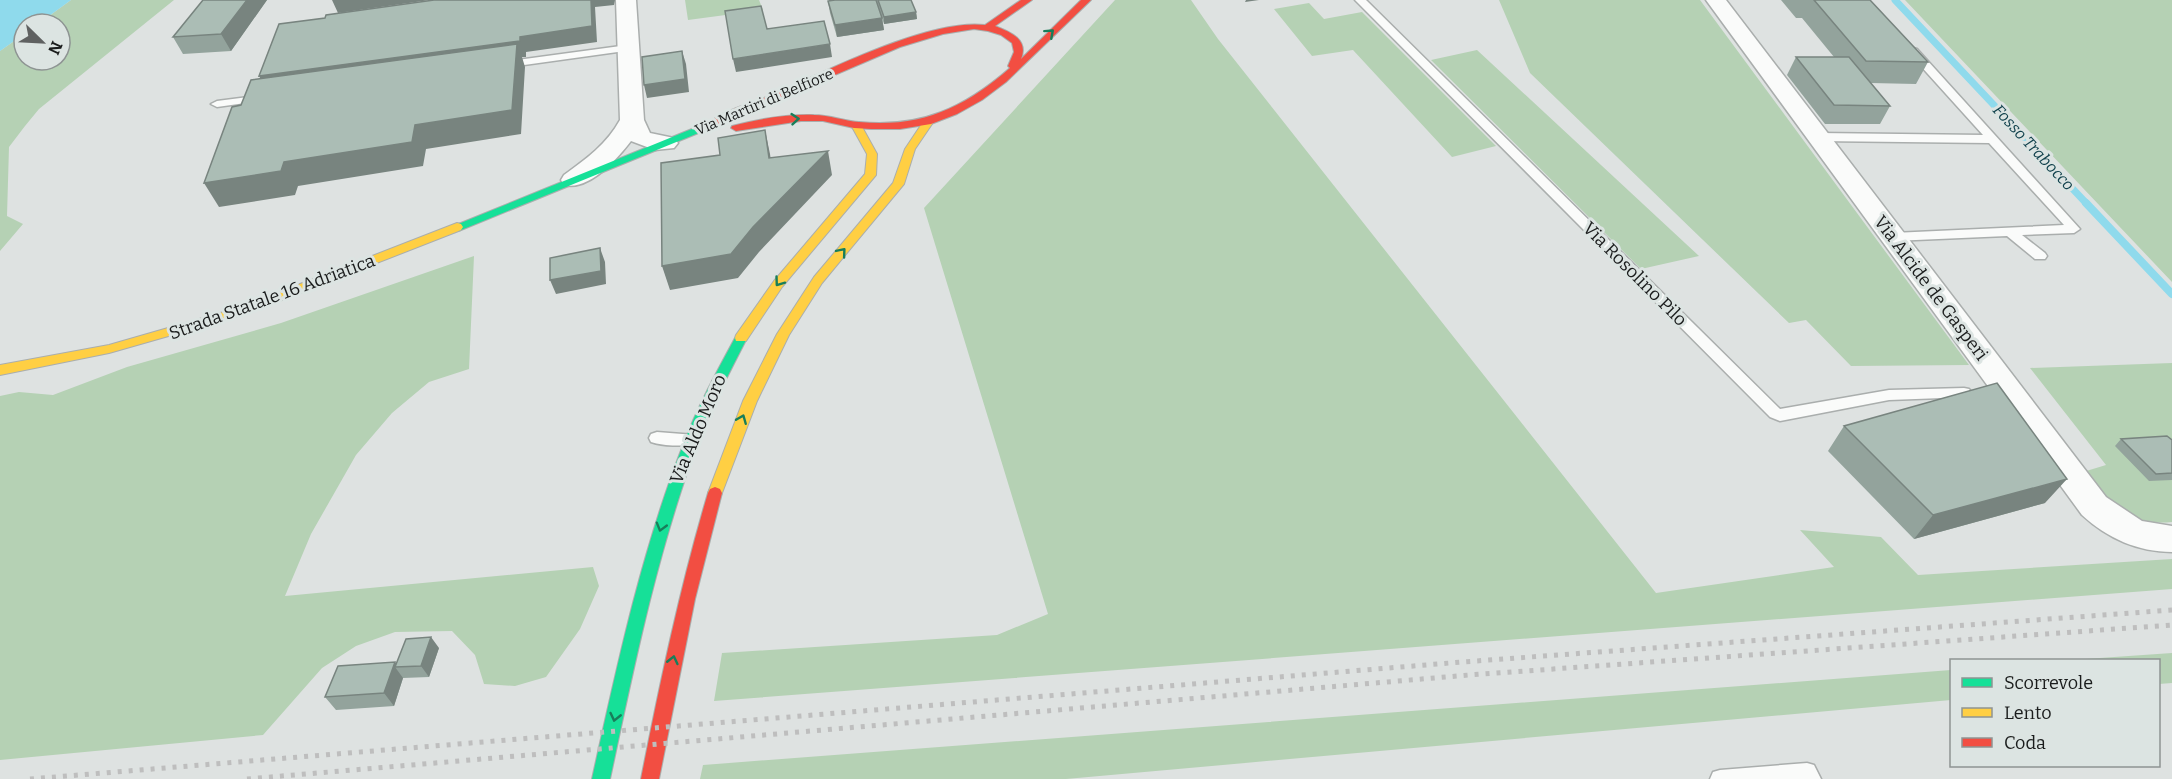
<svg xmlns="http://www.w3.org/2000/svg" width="2172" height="779" font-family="Bitter,serif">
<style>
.green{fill:#b5d1b4}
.water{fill:#8fdaec}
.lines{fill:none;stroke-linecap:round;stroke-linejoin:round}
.stream-far1{stroke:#8fdaec;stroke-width:7}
.stream{stroke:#8fdaec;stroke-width:8}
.lane-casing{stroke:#aaaead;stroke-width:3}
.street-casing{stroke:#aaaead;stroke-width:3}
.fast-casing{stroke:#aaaead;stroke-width:2}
.slow-casing{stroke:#aaaead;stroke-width:2}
.jam-casing{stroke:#aaaead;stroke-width:2}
.lane{fill:#fafbfa;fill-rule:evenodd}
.street{fill:#fafbfa;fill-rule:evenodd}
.fast{fill:#16e098;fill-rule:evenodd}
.slow{fill:#ffcf43;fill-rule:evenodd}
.jam{fill:#f24e42;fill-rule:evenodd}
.rail{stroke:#bebebe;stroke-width:5;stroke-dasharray:4 7;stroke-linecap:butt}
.wall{fill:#93a39c}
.shaded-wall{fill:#78847f}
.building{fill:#abbdb5;stroke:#78847f;stroke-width:1.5}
.oneway{stroke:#187e5a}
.labels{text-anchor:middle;stroke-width:6;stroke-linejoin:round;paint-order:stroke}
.far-street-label{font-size:15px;fill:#1a1c1c;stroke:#dce4e2}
.far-water-label{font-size:16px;font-style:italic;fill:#12424d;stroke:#dce4e2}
.street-label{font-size:18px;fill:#1a1c1c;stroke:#dce4e2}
</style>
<rect width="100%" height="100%" fill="#dee2e1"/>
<path class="green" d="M71,0H174L39,109L25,126L9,147L7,216L23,224L0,251V51L24,34V60H60V24H38Z
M685,0H759L763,10L688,20Z
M1115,0H1191L1218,39L1656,593L1834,567L1800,530L1881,537L1918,575L2172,559V589L714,701L722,653L997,635L1048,614L924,208Z
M1499,0H1700L1969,365L1851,366L1806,320L1789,323L1530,73Z
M1905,0H2172V282Z
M1309,3L1324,19L1362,12L1496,146L1452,157L1353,50L1312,56L1274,9Z
M1477,50L1699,256L1641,269L1431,60Z
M474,256L469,369L429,382L392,413L356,455L311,534L285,596L593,567L599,586L580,629L546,677L515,686L484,684L475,655L452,631L395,632L356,646L322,668L263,735L0,760V396L19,392L53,395L127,367L281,323Z
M2172,363V522C2125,526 2109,506 2083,472L2106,465L2030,368Z
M2172,653V683L2159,684L2158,660H2071Z
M1951,670V700L1066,779H700L703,765Z"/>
<path class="water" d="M0,0H71L38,24H24V34L0,51Z"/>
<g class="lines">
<path class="stream-far1" d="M1895,0L2087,204"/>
<path class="stream" d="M2086,203L2172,294"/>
<g class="lane-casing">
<path id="lane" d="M1355,0H1366L1780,409L1889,390L1964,388L1969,389L1972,393L1969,397L1889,400L1780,421L1770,417Z
M628,45L632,46V50L503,68L498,65L503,62Z
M1913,48L1917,49L2080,229L2074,233L2022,235L2045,253L2047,256L2045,259H2035L2007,236L1893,241L1886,237L1893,233L2064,225L1989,143L1818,141L1812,137L1818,133L1983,135L1909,53L1908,51Z
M263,95L267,96V100L217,107L211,104L217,101Z
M657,432L695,435L697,439L695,443C683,447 663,446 651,442L649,438L651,434Z
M1807,763L1814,765L1821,779H1710L1713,772L1720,770Z"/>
</g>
<g class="street-casing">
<path id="street" d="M616,0H636L644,120L650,133L674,138L678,143L674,148L655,150L631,141C617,159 589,191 564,185L561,180L564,175C586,159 607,144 620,120Z
M1706,0H1726L2106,497L2142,521L2172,526V552C2138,552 2107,538 2082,515Z"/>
</g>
<g class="fast-casing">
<path id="fast" d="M714,120L719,123L718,125L461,230L457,231L451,227Z
M741,334L747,338C729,373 711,408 697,445C657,553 634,666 610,779H592C617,666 641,553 683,445C697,408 716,373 735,338Z"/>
</g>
<g class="slow-casing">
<path id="slow" d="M929,118L934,121L915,149L904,184L822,283L789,335L757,401L722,493L720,497H710L708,493L743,401L777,334L814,277L893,183L905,149L925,119Z
M856,122L861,125L877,154L876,175L782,287L746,341H736L735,338L736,335L774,281L865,174L867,154L851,125Z
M457,223L461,224L463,227L461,230L249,313L109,353L0,375V365L109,345L241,307Z"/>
</g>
<g class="jam-casing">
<path id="jam" d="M1021,0H1032L995,26C1010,32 1029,39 1021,59L1081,0H1091L1006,82L982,100L957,114L931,124L900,129H871L854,128L823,121H801L736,131L731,128L732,126C759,119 787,114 814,115C830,115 844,121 859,122C921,128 964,108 1010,68L1008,66L1014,52L1012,43L1001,35L988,31L974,29L943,34L900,47L718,125L714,126L709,123C722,111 754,102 772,95C824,72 930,18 985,25Z
M715,487L720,489L722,493L695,599L659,779H641C660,683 680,587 708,493L710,489Z"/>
</g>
<use href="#lane" class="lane"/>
<use href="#street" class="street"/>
<use href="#fast" class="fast"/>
<use href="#slow" class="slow"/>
<use href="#jam" class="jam"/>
<path class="rail" d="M30,779L1462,662L2172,610
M247,779L1469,675L2172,625"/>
</g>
<path class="wall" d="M203,0H267L231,51L183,54L173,37Z
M876,0H911L916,12L917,19L884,24Z
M1781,0H1870L1928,62L1916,84L1871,83L1890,106L1880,124H1825L1787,75L1796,57H1834L1802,18H1796Z
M828,1L882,18L884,30L837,37L830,13Z
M1844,426L2045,503L1914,539L1828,451Z
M2121,439L2172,440V480L2149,481L2115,446Z
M439,648L429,677L403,678L394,706L336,710L325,697L396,664Z"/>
<path class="shaded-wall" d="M247,0H267L231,51L221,34Z
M332,0H430L338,13Z
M591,0H615L614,5L595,7L597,42L526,52V57H522L525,67L521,134L426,149L423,166L298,186L295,195L219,207L204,183L268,92L259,76L520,37Z
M1246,0H1259L1245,2Z
M916,12L917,19L884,24V17Z
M882,18L884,30L837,37L835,25Z
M830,44L832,57L736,72L733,59Z
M682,51L686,64L689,92L647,98L644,85Z
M765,130L770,154L774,182L769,158Z
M828,151L832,175L759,252L738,278L670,290L662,266Z
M600,248L605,262L606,284L556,294L550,280Z
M2067,479L2045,503L1914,539L1933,515Z
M431,637L439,648L429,677L421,666Z
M395,662L399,667H395L403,678L394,706L384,693Z"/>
<path class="building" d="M203,0H247L221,34L173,37Z
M434,0H591L592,26L520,37V41L259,76L279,24L325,18L326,15Z
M835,0H876L882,18L835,25L828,1Z
M878,0H911L916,12L884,17Z
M1814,0H1870L1928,62L1866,61Z
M761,6L767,29L824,21L830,44L733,59L725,11Z
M517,44L512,110L415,125L412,142L284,162L281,171L204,183L232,107L241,105L251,80Z
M682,51L685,79L644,85L642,57Z
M1796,57H1849L1890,106L1834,105Z
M765,130L769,158L828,151L753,227L731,254L662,266L661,163L720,155L718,138Z
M600,248L601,271L550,280V258Z
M1997,383L2067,479L1933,515L1844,426Z
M2167,436L2172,440V473L2156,474L2121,439Z
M431,637L421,666L395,667L406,639Z
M395,662L384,693L325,697L338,666Z"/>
<defs><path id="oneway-chevron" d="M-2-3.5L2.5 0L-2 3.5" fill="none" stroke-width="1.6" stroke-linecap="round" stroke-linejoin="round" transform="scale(1.5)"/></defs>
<g class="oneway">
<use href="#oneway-chevron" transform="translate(1050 33) rotate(-42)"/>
<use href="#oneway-chevron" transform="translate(795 119) rotate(-5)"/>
<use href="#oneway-chevron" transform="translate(842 252) rotate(-50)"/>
<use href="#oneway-chevron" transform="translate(779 282) rotate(126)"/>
<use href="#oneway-chevron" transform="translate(742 419) rotate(-68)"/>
<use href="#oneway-chevron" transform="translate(661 527) rotate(106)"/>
<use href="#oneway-chevron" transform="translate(673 660) rotate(-77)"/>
<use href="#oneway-chevron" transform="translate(615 717) rotate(103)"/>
</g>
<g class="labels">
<g class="far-street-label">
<text transform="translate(764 102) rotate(-23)" y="5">Via Martiri di Belfiore</text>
</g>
<g class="far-water-label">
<text transform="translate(2034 147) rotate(47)" y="6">Fosso Trabocco</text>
</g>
<g class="street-label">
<text transform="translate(1635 274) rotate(45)" y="6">Via Rosolino Pilo</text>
<text transform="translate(1931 288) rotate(53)" y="6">Via Alcide de Gasperi</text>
<text transform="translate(272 297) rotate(-20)" y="6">Strada Statale 16 Adriatica</text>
<text transform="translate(698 429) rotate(-67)" y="6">Via Aldo Moro</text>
</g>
</g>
<rect x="1950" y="659" width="210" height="108" fill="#dce4e2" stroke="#8e9493" stroke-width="1.5"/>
<rect x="1962" y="678" width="30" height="9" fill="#16e098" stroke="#8e9493" stroke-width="1.5"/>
<text x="2004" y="689" font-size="18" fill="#1a1c1c">Scorrevole</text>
<rect x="1962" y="708" width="30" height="9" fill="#ffcf43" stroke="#8e9493" stroke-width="1.5"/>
<text x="2004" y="719" font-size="18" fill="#1a1c1c">Lento</text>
<rect x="1962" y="738" width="30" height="9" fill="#f24e42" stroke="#8e9493" stroke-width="1.5"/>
<text x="2004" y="749" font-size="18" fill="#1a1c1c">Coda</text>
<g transform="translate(42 42) rotate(114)"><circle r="28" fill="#dce4e2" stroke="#8e9493" stroke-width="1.5"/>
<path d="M0-4.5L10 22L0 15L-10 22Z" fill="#5f6161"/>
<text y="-9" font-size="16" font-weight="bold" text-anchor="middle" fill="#1a1c1c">N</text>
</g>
</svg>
